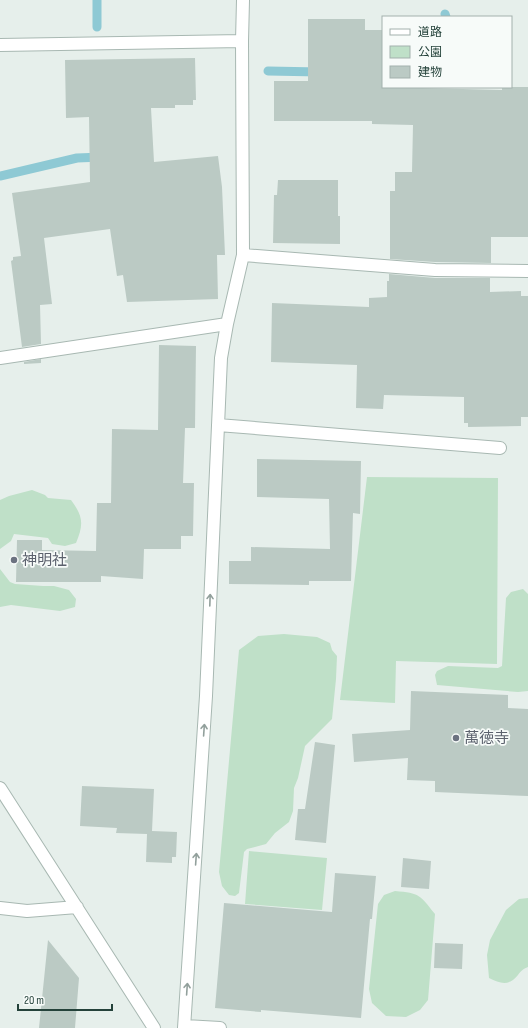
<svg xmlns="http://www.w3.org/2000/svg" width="528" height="1028" font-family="'Sofia Sans Condensed','Noto Sans JP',sans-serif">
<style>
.green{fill:#bfe0c8}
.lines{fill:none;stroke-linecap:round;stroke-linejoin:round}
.stream{stroke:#8ec9d4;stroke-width:9}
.building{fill:#bbcac4}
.minor-casing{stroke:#a8b8b2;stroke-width:14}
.minor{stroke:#fff;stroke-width:12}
.oneway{stroke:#92a09c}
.worship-dot{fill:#6b7280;stroke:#f7fbf9;stroke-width:1.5}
.labels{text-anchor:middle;stroke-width:3.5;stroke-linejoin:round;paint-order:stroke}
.worship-label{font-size:15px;fill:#5b616d;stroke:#f7fbf9;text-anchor:start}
</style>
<rect width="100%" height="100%" fill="#e6efeb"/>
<path class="green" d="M367,477L498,478L497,664L396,661L395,703L340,700Z
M32,490L45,495L48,498L71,500C83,516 84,524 76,543L65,546L52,544L48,538L14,534L11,541L0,549V500L9,496Z
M0,569L10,582L15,584L43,586H54L69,590L76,599L75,607L60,611L11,605L0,607Z
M523,589L528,594V691L518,692L437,685L435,675L437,671L448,666L498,668L502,666L506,598L511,592Z
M284,634L317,637L330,643L332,650L337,656L336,679L332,719L305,746L298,778L294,788L293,811L289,822L275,833L266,844L247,849L244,852L239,893L235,896L229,895L222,886L219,872L239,650L258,636Z
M249,851L327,858L322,910L245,904Z
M395,891C420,893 420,895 435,914L428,1000L420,1010L406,1017L386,1016L372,1003L369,989L378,904L384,895Z
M528,898V967C523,969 521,971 518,975C509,986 501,984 489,978L487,955L490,940L506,910L519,899Z"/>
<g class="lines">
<path class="stream" d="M97,0V27
M445,14L446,17
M268,71L320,72
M0,176L77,158L102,157"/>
</g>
<path class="building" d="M308,19H365V30H383V87L502,90V87H528V237H491V263L435,262L390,259V191H395V172H412L413,125L372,124V121H274V81H308Z
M195,58L196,100H193V105H175V108H151L154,162L218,156L222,187L225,255H217L218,299L127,302L123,275L117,276L110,229L44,238L52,304L40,305L41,344L22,347L11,261L13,260V257L21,256L12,193L90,182L89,117L66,118L65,60Z
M278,180H338V216H340V244L273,243L274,195H277Z
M389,274L435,278H490V292L521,291V296H528V417H521V426L468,427V423H464V397L384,395L383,409L356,408L357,365L271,362L272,303L369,307V298L387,297V281H389Z
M159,345L196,346L195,428H185L183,483H194L193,536H181V549H144L143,579L101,576V582H16L17,540H42V550L96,551L97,503H111L112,429L158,430Z
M41,359V363L24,364V362Z
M257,459L361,461L360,514L353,513L351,581H309V585L229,584V561H251V547L330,549L329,499L257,497Z
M411,691L508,695V708L528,709V796L435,792V781L407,780L408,758L354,762L352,734L410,730Z
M315,742L335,745L326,843L295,840L298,809H305Z
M82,786L154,789L152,831L177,832L176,857H172V863L146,862L147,834L116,833L117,828L80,826Z
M403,858L431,861L429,889L401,887Z
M335,873L376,876L372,919H370L361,1018L261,1010V1012L215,1008L224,903L332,912Z
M48,940L79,978L75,1028H39Z
M435,943L463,944L462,969L434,968Z"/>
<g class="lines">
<g class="minor-casing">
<path id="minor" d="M0,45L242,41
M243,255L435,270L528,271
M0,358L227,324
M218,425L500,448
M0,788L154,1028
M0,908L27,911L77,907
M185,1026L220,1028
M184,1028L206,696L221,358L227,324L243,255L242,41L243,0"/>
</g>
<use href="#minor" class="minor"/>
</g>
<defs><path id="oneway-shaft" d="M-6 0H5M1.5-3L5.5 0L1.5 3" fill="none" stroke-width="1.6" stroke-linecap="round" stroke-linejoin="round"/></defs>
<g class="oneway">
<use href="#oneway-shaft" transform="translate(210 600) rotate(-88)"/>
<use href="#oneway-shaft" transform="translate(204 730) rotate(-86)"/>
<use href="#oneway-shaft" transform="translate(196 859) rotate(-86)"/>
<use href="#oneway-shaft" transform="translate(187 989) rotate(-86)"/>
</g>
<g class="worship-dot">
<circle cx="14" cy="560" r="4"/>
<circle cx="456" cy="738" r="4"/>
</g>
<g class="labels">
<g class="worship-label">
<text x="22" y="565">神明社</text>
<text x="464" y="743">萬徳寺</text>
</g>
</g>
<rect x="382" y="16" width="130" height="72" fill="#f7fbf9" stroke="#a3b1ad"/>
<rect x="390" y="29" width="20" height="6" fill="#ffffff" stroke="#a3b1ad"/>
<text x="418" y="36" font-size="12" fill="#24423a">道路</text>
<rect x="390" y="46" width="20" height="12" fill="#bfe0c8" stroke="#a3b1ad"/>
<text x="418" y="56" font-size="12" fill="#24423a">公園</text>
<rect x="390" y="66" width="20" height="12" fill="#bbcac4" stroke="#a3b1ad"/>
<text x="418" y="76" font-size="12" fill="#24423a">建物</text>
<path d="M18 1004v6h94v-6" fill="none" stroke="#24423a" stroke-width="2"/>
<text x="24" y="1004" font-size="12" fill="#24423a" stroke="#f7fbf9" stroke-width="3" paint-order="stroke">20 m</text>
</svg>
